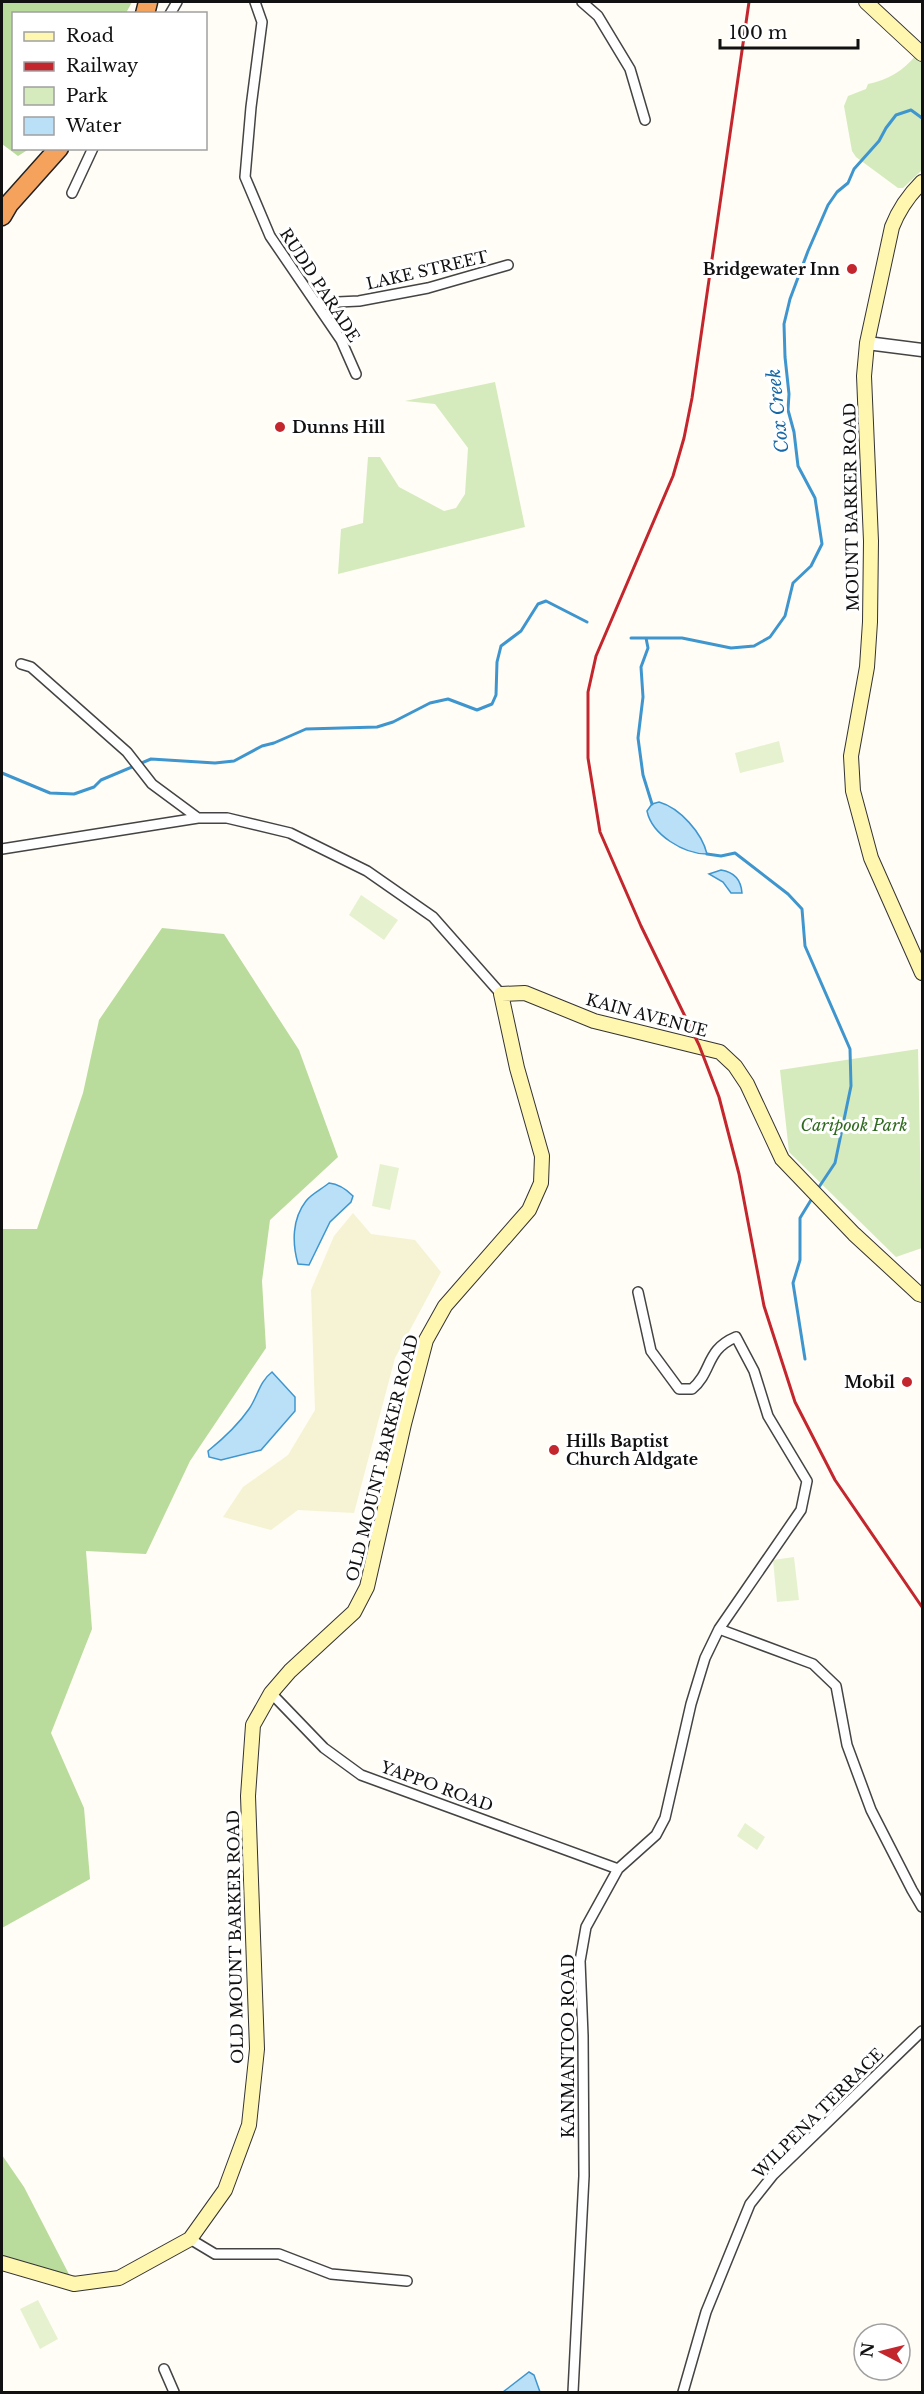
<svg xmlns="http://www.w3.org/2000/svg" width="924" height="2394" viewBox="0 0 924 2394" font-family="'Libre Baskerville',serif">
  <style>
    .farmland { fill: #f6f3d4 }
    .green { fill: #d5ebbd }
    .forest { fill: #b9dc9c }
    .pitch { fill: #e6f2cf }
    .water { fill: #b9e0f7; stroke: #3f96cf; stroke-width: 1.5 }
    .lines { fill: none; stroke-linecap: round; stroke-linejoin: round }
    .stream { stroke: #3f96cf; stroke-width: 3 }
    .minor-casing { stroke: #444; stroke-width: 12 }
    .tertiary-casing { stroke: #444; stroke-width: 15 }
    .secondary-casing { stroke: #333; stroke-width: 16 }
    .motorway-casing { stroke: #222; stroke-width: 21 }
    .minor { stroke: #fff; stroke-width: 9 }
    .tertiary { stroke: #fff; stroke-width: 12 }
    .secondary { stroke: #fff6b0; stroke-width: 14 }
    .motorway { stroke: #f5a25d; stroke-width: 18 }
    .rail { stroke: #c4262e; stroke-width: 3 }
    .poi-dot { fill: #c4262e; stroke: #fff; stroke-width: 2 }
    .labels { text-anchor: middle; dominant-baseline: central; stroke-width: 6; stroke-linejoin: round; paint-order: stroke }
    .poi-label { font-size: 16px; font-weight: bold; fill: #111; stroke: #fff; text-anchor: end }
    .street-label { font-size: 16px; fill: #111; stroke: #fff }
    .park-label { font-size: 16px; font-style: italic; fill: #2f6b1f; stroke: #fff }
    .water-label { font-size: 18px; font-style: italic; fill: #1768a6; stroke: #fff }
  </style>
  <rect width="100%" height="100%" fill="#fffdf5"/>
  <path class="farmland" d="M353,1213L371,1234L415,1240L441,1272L395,1358L354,1513L298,1510L271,1530L223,1517L243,1487L288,1455L315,1410L311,1290L334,1236Z"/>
  <path class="green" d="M916,55L922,61V170L903,188H898L856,157L852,151L844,106L848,96L866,89L868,84C888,80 903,71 916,55Z
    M495,382L525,527L338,574L341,529L363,523L368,457H380L399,487L444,511L456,508L465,494L468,448L435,404L405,401Z
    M918,1049L922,1248L896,1257L789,1152L780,1070Z"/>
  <path class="forest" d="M2,2H132L126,13L14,14V148L29,149L18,156L2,144Z
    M162,928L224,934L299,1050L338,1157L270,1220L262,1281L266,1348L190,1461L146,1554L86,1551L92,1629L51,1733L84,1808L90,1879L2,1928V1229H37L83,1093L99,1020Z
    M2,2155L24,2187L74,2284L2,2263Z"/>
  <path class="pitch" d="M779,741L784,762L740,773L735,753Z
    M361,895L398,920L384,940L349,915Z
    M380,1164L399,1168L390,1210L372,1206Z
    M794,1557L799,1600L777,1602L773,1560Z
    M745,1823L765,1837L757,1850L737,1836Z
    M38,2300L58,2339L40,2349L20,2309Z"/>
  <path class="water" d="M659,802C680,808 702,833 707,854C684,854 652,835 647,811L652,804Z
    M721,870C734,872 741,879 742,893H731L723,882L709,874Z
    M329,1183C339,1184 346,1189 353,1196L351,1202L330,1222L309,1265L298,1264C292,1243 292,1219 306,1201C311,1194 322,1189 329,1183Z
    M272,1372L295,1397V1411L261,1450L221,1460L209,1457L208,1451C224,1438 238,1425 249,1409C258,1396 259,1382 272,1372Z
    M529,2372L534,2375L540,2392H503Z"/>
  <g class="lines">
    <path class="stream" d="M631,638H682L731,648L754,646L770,637L785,616L793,583L811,566L822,544L815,498L798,466L794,432L788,410L789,394L785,357L784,324L790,299L808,251L828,205L837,192L848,183L854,169L879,141L886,128L896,115L911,110L922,118
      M646,638L648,648L641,667L643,697L638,738L643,775L652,804
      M2,773L50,793L74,794L94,787L101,780L151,759L215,763L234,761L262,746L274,743L306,729L377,727L393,722L430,703L448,699L477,710L492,704L496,695L497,662L501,646L521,631L538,604L546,601L587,622
      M707,854L721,856L735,853L788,894L802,909L805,946L850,1049L851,1086L835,1163L819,1187
      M805,1359L793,1283L800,1260V1218L811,1200"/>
    <g class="minor-casing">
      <path id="minor" d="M255,2L262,22L251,107L245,177L270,236L341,340L356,374
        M582,2L598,16L630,69L645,120
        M170,14L177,2
        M72,193L93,148
        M317,303L359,301L428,288L508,265
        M21,664L31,667L127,752L152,784L198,818H227L290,833L367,871L433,917L501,994
        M2,849L198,818
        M719,1629L813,1664L836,1686L847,1745L871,1810L912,1890L922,1907
        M271,1693L324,1748L361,1775L618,1869
        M190,2239L215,2254H279L331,2274L407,2281
        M164,2369L174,2392
        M573,2392L584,2176L583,2036L580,1961L586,1927L618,1869L656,1835L665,1818L691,1704L705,1658L719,1629L801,1510L807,1481L768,1416L754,1371L736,1337C705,1350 713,1371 692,1389H679L651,1351L638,1292
        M683,2392L706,2312L750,2204L773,2175L922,2031"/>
    </g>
    <g class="tertiary-casing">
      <path id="tertiary" d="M867,343L922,350"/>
    </g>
    <g class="secondary-casing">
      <path id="secondary" d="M866,2L922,54
        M922,182C908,196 899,209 892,227L867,343L864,376L871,541L870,622L867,667L851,756L853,791L871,858L922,973
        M2,2263L74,2284L119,2278L190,2239L225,2190L249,2125L257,2049L248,1796L253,1725L271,1693L290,1671L354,1612L367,1587L404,1424L426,1340L445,1306L529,1210L541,1183L542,1156L517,1068L501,994L525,993L594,1021L720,1052L735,1066L747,1084L782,1159L854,1234L919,1294L922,1295"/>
    </g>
    <g class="motorway-casing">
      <path id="motorway" d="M145,14L148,2
        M2,216L9,204L59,148"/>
    </g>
    <use href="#minor" class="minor"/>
    <use href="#tertiary" class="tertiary"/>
    <use href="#secondary" class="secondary"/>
    <use href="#motorway" class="motorway"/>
    <path class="rail" d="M749,2L692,398L684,438L673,476L596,656L588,692V758L600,832L641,926L699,1045L719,1097L739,1174L764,1306L795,1402L835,1480L922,1607"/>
  </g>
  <g class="poi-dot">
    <circle cx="852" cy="269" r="6"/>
    <circle cx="280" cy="427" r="6"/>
    <circle cx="907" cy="1382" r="6"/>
    <circle cx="554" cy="1450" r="6"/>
  </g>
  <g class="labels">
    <g class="poi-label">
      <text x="840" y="269">Bridgewater Inn</text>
      <text x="292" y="427" text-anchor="start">Dunns Hill</text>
      <text x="895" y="1382">Mobil</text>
      <text x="566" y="1441" text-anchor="start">Hills Baptist<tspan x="566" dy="18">Church Aldgate</tspan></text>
    </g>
    <g class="street-label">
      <text transform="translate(427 270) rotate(-13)">LAKE STREET</text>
      <text transform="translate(320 285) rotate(57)">RUDD PARADE</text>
      <text transform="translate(851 507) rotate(-91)">MOUNT BARKER ROAD</text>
      <text transform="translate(647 1015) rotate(15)">KAIN AVENUE</text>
      <text transform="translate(382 1458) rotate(-76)">OLD MOUNT BARKER ROAD</text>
      <text transform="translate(437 1786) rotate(20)">YAPPO ROAD</text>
      <text transform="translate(235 1937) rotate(-91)">OLD MOUNT BARKER ROAD</text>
      <text transform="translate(568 2046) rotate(-90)">KANMANTOO ROAD</text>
      <text transform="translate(818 2113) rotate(-45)">WILPENA TERRACE</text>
    </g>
    <g class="park-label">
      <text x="854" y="1125">Caripook Park</text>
    </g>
    <g class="water-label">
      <text transform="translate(778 411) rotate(-96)">Cox Creek</text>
    </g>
  </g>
  <rect width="924" height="2394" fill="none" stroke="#111111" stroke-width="6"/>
  <rect x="12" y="12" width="195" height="138" fill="#ffffff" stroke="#a0a0a0" stroke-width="1.5"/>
  <rect x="24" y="32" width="30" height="9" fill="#fff6b0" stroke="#a0a0a0" stroke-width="1.5"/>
  <text x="66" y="42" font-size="18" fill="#111111">Road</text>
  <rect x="24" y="62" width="30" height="9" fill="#c4262e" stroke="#a0a0a0" stroke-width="1.5"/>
  <text x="66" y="72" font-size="18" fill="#111111">Railway</text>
  <rect x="24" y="87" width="30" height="18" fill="#d5ebbd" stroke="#a0a0a0" stroke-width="1.5"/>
  <text x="66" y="102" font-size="18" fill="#111111">Park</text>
  <rect x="24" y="117" width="30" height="18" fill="#b9e0f7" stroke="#a0a0a0" stroke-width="1.5"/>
  <text x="66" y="132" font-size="18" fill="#111111">Water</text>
  <g transform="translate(882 2352) rotate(277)"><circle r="28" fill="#ffffff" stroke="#a0a0a0" stroke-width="1.5"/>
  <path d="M0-4.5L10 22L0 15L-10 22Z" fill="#c4262e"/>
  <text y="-9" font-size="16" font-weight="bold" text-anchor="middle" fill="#111111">N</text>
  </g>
  <path d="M720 39v9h138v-9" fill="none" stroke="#111111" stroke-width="3"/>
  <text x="729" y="39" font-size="18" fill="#111111" stroke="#ffffff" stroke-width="4.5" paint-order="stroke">100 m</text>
</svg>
